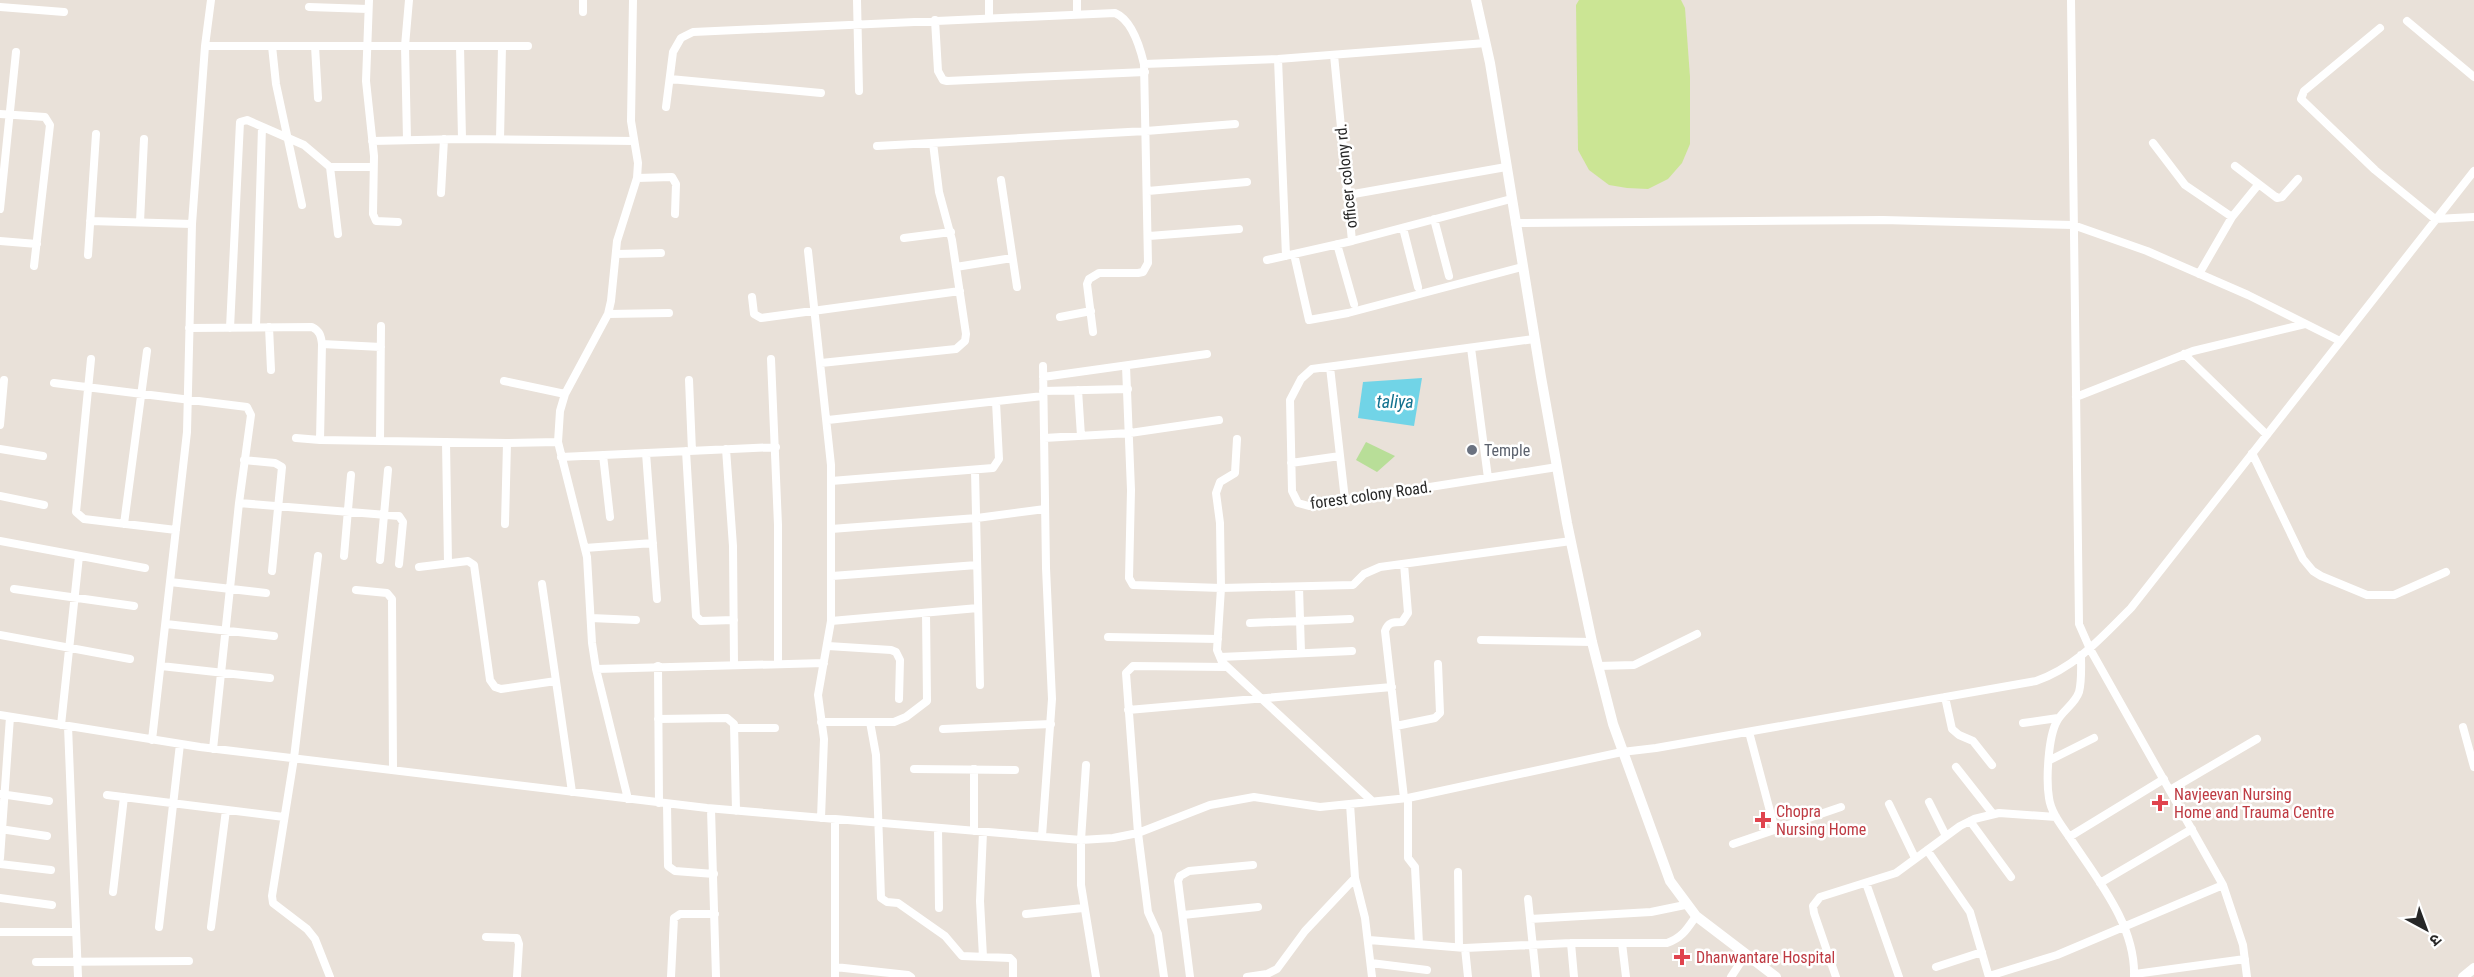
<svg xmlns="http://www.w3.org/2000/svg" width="2474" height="977" viewBox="0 0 2474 977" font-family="'Roboto Condensed','Noto Sans Devanagari',sans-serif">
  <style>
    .green { fill: #b8de98 }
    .pitch { fill: #cbe594 }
    .water { fill: #71d4e7 }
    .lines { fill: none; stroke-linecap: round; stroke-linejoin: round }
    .street { stroke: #fff; stroke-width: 8 }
    .secondary { stroke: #fff; stroke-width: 10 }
    .worship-dot { fill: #6b7280; stroke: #fff; stroke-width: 2 }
    .health-dot { fill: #e0444e; stroke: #fff; stroke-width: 2 }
    .labels { text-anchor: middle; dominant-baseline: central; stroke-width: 5; stroke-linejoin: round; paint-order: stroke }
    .street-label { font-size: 16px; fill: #272727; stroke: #fff }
    .worship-label { font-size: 16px; fill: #5b616d; stroke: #fff; text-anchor: start }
    .health-label { font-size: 16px; fill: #be3a42; stroke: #fff; text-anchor: start }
    .water-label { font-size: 18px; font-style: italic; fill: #14728f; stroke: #fff }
  </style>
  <rect width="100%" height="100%" fill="#e9e1d9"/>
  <path class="green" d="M1366,442L1395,456L1377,472L1356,460Z"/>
  <path class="pitch" d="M1579,0H1681L1685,8L1690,77V144L1682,163L1668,179L1648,189L1627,188L1609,185L1589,170L1578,150L1576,5Z"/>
  <path class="water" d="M1422,378L1414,426L1358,418L1363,382Z"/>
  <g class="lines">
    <path class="street" d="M369,0L366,81L374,156L373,214L376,221L398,222
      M583,0V12
      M857,0L859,91
      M989,0V17
      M2071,0L2079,624L2090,649L2223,885L2243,945L2247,977
      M0,7L64,12
      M309,7L368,9
      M1077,14V0
      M935,20L938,71L943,80L947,81L1145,72
      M2407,21L2474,77
      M2380,28L2304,91L2301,99L2375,170L2435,219L2474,217
      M205,46H528
      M272,46L276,84L302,205
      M315,46L318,98
      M460,46L462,139
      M1334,55L1352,241L1511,199
      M1278,59L1286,256
      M670,79L821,93
      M666,107L673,52L681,38L693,32L1115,13C1132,20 1140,47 1144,64L1278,59L1486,43
      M0,114L45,117L50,125L34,266
      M500,139L502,46
      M407,140L405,46L409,0
      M372,141L462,139L634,141
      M2153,143L2185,185L2232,217
      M877,146L1146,131L1235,124
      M2235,166L2277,198L2282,197L2298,179
      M330,167L338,234
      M637,178L672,177L676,184L675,214
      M1001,180L1017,287
      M1148,191L1247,182
      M441,193L444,139
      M1348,195L1506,167
      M0,209L16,52
      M1434,219L1449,276
      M90,221L192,224
      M140,222L144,139
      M1515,223L1883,220L2073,225L2147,251L2248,295L2340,341
      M1403,228L1418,287
      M1149,236L1239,229
      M904,238L951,232
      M0,241L37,244
      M1337,244L1354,304
      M808,251L831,465V621L818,695L824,739L821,818
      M616,254L661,253
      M1294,254L1309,320L1348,313L1522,267
      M88,255L96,134
      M1267,260L1352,241
      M956,267L1012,258
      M2199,274L2232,217L2258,185
      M752,297L754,314L761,318L960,291
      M608,314L669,313
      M1060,317L1091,311
      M256,327L262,127
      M269,327L271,370
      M189,328L312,327C320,331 321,336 322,344L320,440L507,443L558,442
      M230,328L240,122L247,120L304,145L330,167H373
      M1093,332L1087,284L1089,279L1099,273H1138L1143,272L1148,263L1144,64
      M1534,339L1312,369L1301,379L1290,400L1292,491L1298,503L1309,506L1557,467
      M322,344L381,347
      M1471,348L1488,478
      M2184,354L2267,435
      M91,359L76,512L84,519L176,530
      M771,359L778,525V664
      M821,363L956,349L965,341L966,334L952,240L939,192L933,143
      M1126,366L1131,490L1129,578L1133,585L1221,588L1220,523L1216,493L1220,482L1235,473L1237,439
      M1330,367L1345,500
      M1043,377L1207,354
      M689,380L692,451
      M504,381L565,394
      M54,383L247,407L251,415L239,503
      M1078,390L1081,436
      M1043,391L1128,389
      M2076,397L2193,351L2305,324
      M828,420L1043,396
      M0,425L4,380
      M296,438L320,440
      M1044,438L1130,433L1219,420
      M380,441L381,326
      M446,442L448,563
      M0,449L43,456
      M726,449L733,546L734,665
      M686,451L696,616L701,621L734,620
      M646,453L657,599
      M2252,453L2303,559L2313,571L2321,576L2367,595H2394L2446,572
      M603,455L610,517
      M561,457L776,447
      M244,460L275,463L282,467L272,571
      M1291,463L1340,456
      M975,471L980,685
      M831,481L993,468L999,459L996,402
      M0,496L44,505
      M124,524L147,351
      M505,524L507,443
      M831,529L977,518L1045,509
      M0,541L145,568
      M585,548L653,543
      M318,556L294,758L272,896L273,903L307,929L315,939L330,977
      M344,556L351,475
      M380,560L388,470
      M419,567L468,561L474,565L490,680L495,687L501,689L556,681
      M832,576L977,565
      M170,582L266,593
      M542,584L572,792
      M1299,587L1301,652
      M14,589L134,606
      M356,590L387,593L392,599L393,770
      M591,618L636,620
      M831,621L978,608
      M1250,623L1350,619
      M166,624L274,636
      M0,635L130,659
      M1108,637L1218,639
      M1481,640L1592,642
      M828,646L891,650L896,652L900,660L899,699
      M2081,655C2081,667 2082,681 2079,692C2075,704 2063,710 2057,721C2048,737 2046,780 2049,798C2051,813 2062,826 2070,838C2097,879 2136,925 2134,977
      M1220,657L1352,651
      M161,666L270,678
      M658,666L659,803
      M1598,666L1634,665L1697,634
      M596,669L824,663
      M1945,697L1952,729L1959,735L1973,741L1992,765
      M1128,710L1392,687
      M0,715L200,747L707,808L1081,840L1113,838L1138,833L1210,805L1254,797L1320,807L1408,798L1622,752L1656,748L2036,681C2076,667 2102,637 2131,608L2474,171
      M658,719L727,718L734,724L736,811
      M821,722H894L906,717L927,701L926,613
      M870,722L876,755L881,898L887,902L898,903L945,936L962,956L1010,958L1013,961V977
      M2023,723L2058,718
      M61,725L79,556
      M68,726L78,977
      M1396,726L1435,718L1440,713L1438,664
      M2463,727L2474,767
      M734,728H775
      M943,729L1051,724
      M1749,732L1775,830
      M152,740L187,432L192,224L205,46L211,0
      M213,749L239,503L399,516L403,522L399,564
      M2050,760L2094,738
      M1086,765L1081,840V885L1096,977
      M1956,767L1993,814
      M914,769L1015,770
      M974,769V831
      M2170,790L2257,739
      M0,794L49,801
      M107,795L284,817
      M1404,798L1385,631C1388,622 1393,622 1402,622L1408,613L1404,564
      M1408,798V858L1415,867L1419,944
      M628,799L596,669L592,643L587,557L558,442L560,411L565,394L608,314L611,301L617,241L637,178L638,163L631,121L633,0
      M1372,801L1222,662L1217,650L1221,588L1353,585L1364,574L1380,567L1571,541
      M1929,802L1946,836
      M667,804L668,866L675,871L714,874
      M1889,804L1915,858
      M711,809L716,977
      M835,819V977
      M1970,821L2011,877
      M938,828L939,908
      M0,829L47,836
      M983,832L980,901L983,957
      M1042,836L1052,699L1046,568L1043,366
      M2069,837L2164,779
      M1733,844L1841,807
      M1927,850L1970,912L1989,977
      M0,858L10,717
      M0,864L51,870
      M1458,872L1459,947
      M1355,878L1365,918L1372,977
      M1866,883L1899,977
      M2100,883L2192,829
      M113,892L124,797
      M0,898L52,905
      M1528,899L1536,977
      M1026,914L1083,908
      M1183,915L1258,907
      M1530,919L1651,912L1685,905
      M159,927L180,744
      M211,927L226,810
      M0,932H76
      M486,937L517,938L519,944L517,977
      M1369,940L1465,948L1571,943H1667C1682,938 1687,929 1696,916
      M1571,943L1574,977
      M1622,943L1626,977
      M1465,948L1468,977
      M36,962L189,961
      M1371,963L1427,970
      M835,967L908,975L911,977
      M1936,967L1982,952
      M2135,974L2245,959
      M1989,976L2057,955L2223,885
      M671,977L674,918L680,914H715
      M1164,977L1158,934L1148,912L1138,833L1126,673L1133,666L1227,667
      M1190,977L1178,881L1180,876L1189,871L1253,865
      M1247,977L1267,974L1277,969L1305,931L1355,878L1350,804
      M1731,977L1746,954
      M1836,977L1814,913L1813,906L1820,897L1896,873L1960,826L1974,819L1999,813L2056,817"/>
    <path class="secondary" d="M1476,0L1490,63L1541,377L1567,523L1592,642L1613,724L1670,881L1696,916L1776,977
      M2463,977L2474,968"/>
  </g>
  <circle class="worship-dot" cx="1472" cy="450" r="6"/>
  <g class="health-dot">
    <path d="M2157 794h6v6h6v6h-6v6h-6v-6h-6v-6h6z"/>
    <path d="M1760 811h6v6h6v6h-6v6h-6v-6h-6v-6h6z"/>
    <path d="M1679 948h6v6h6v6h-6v6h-6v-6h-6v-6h6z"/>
  </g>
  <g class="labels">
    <g class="street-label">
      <text transform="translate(1346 176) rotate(-96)">officer colony rd.</text>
      <text transform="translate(1371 495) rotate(-8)">forest colony Road.</text>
    </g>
    <g class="worship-label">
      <text x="1484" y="450">Temple</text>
    </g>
    <g class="health-label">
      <text x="2174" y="794">Navjeevan Nursing<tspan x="2174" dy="18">Home and Trauma Centre</tspan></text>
      <text x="1776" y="811">Chopra<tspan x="1776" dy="18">Nursing Home</tspan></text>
      <text x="1696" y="957">Dhanwantare Hospital</text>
    </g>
    <g class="water-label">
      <text x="1395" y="401">taliya</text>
    </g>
  </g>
  <g transform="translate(2426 929) rotate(139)" stroke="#ffffff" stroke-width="4.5" paint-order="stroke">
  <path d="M0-4.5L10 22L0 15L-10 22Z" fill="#272727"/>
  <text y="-9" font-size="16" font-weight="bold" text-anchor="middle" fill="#272727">उ</text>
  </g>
</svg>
